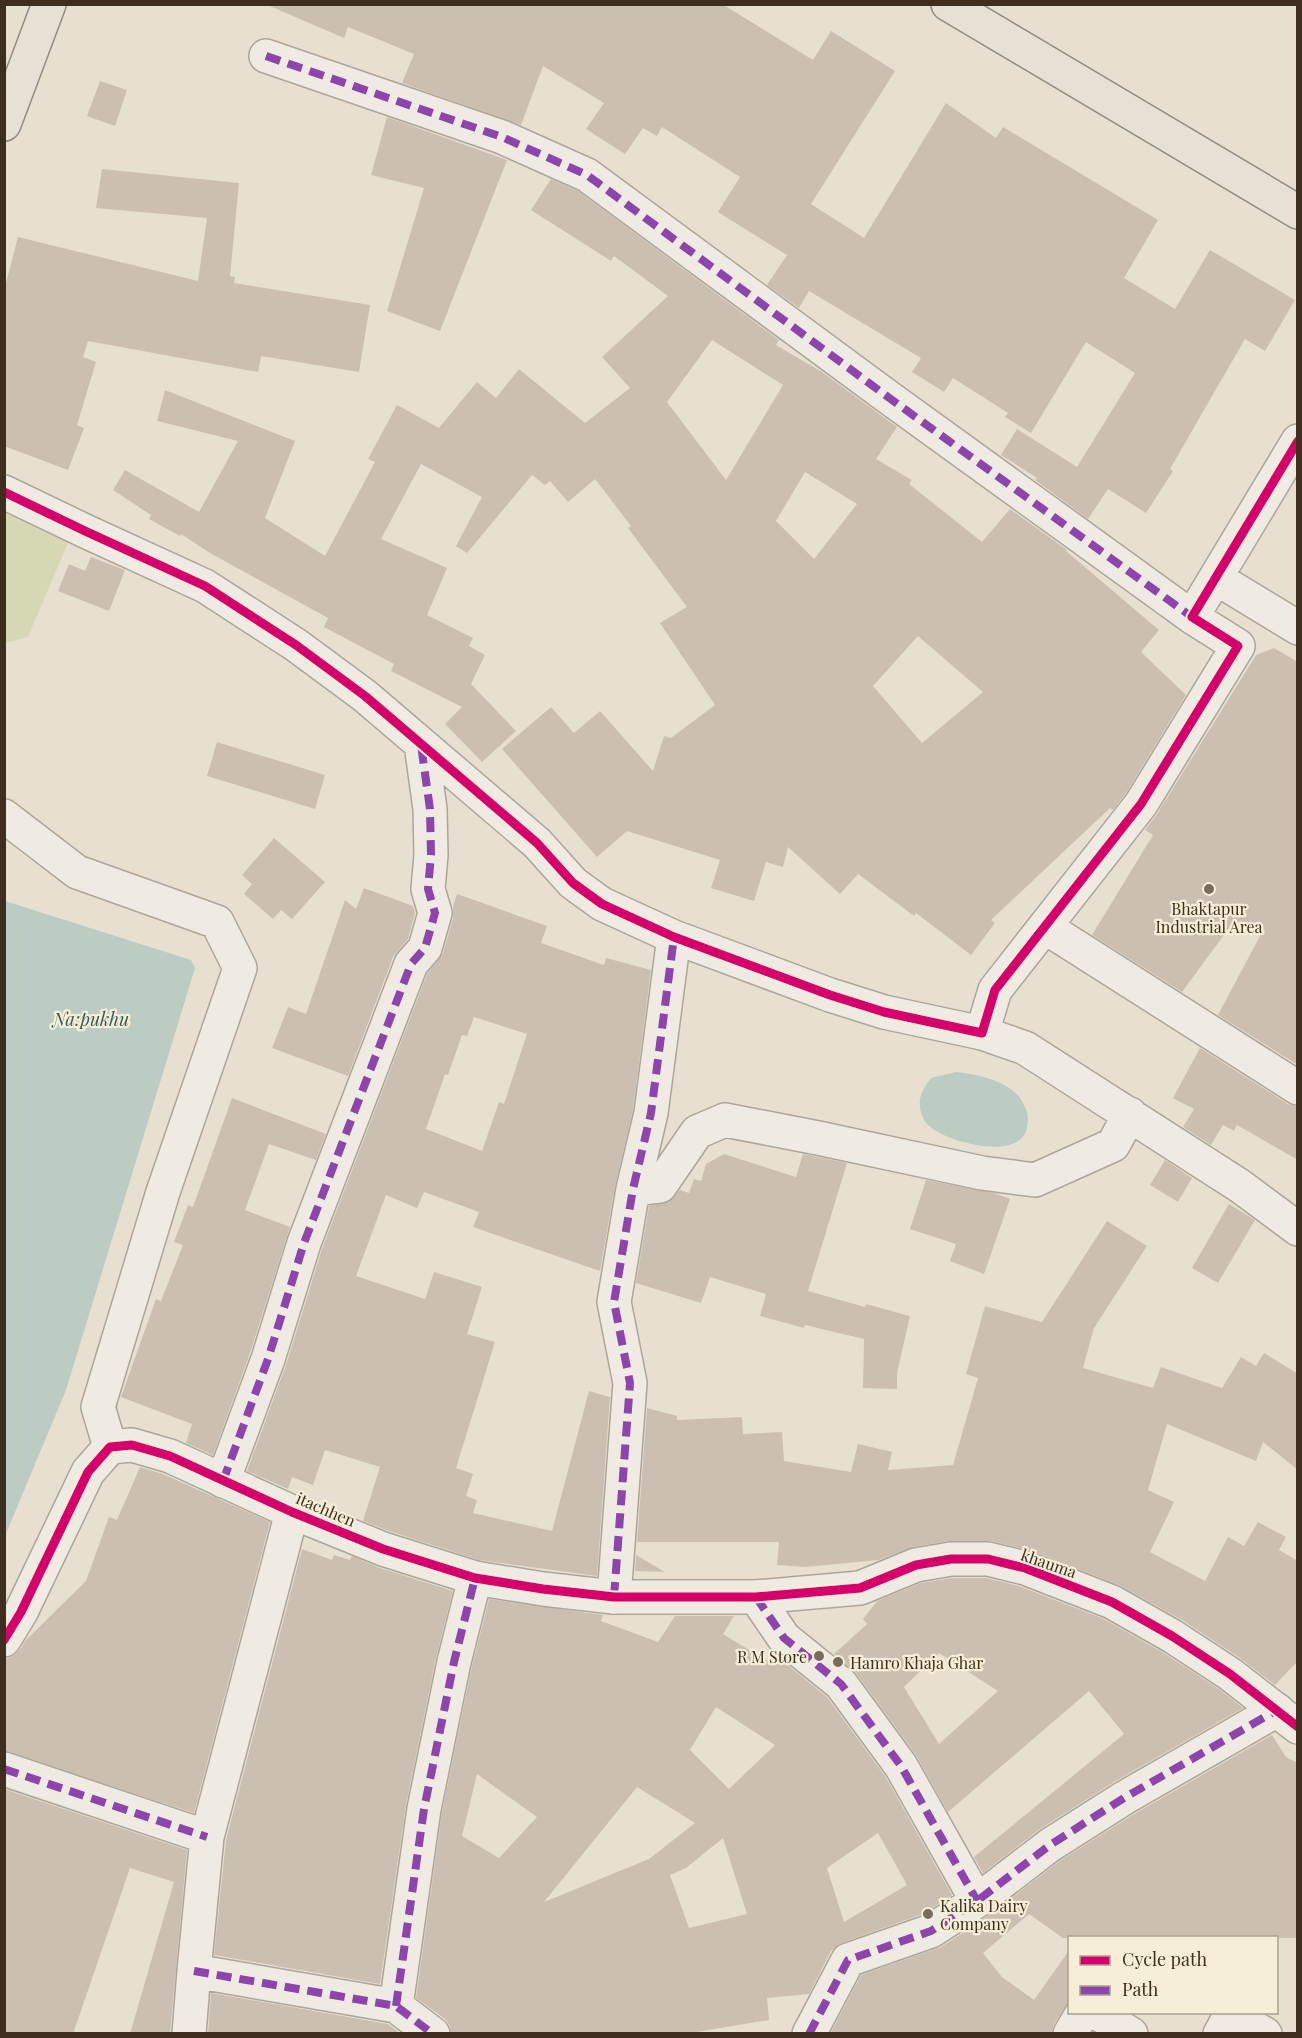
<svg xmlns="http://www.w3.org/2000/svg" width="1302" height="2038" viewBox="0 0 1302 2038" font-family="'Playfair Display',serif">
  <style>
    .green { fill: #d6d7b3 }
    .water { fill: #bcccc2 }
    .building { fill: #cbbfb2; fill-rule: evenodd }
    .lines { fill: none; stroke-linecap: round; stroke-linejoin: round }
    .minor-casing { stroke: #ada599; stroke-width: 36 }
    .tertiary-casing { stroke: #ada599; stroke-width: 36 }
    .primary-casing { stroke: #928b80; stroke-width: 36 }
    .minor { stroke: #efebe3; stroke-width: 33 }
    .tertiary { stroke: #efebe3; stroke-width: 33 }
    .primary { stroke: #e6e1d4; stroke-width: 33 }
    .quiet { stroke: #8e44ad; stroke-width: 8; stroke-dasharray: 15 8; stroke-linecap: butt }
    .cycleway-casing { stroke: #f7eed8; stroke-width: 13 }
    .cycleway { stroke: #d6006c; stroke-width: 9 }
    .poi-dot { fill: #786c5e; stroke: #f7eed8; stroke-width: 2 }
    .labels { text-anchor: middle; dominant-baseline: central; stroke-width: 4.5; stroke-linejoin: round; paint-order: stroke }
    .poi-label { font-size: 16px; fill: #3d2e20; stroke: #f7eed8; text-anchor: start }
    .street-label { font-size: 16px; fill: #3d2e20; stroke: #f7eed8 }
    .water-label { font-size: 18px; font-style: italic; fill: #2f5d5a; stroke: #f7eed8 }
  </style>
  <rect width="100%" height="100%" fill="#e7e0d1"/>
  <path class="green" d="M5,508L70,538L28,637L5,643Z"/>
  <path class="water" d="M5,901L191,960L195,968L66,1390L5,1536Z
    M956,1072C980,1075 1013,1081 1024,1105C1028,1113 1029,1118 1027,1127C1022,1163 943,1142 927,1124C924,1121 920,1111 920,1107C918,1096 925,1086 931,1078Z"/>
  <path class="building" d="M265,4H722L813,60L831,31L895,71L811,204L864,238L946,103L996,138L1003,127L1158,220L1124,278L1175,309L1210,250L1295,300L1265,351L1245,339L1170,469L1173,471L1146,513L1108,489L1088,519L1035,480L1037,478L1001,455L1017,429L1077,467L1135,373L1086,342L1031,433L1005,417L1008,413L953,378L944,392L912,372L921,358L809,291L799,308L767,285L787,255L718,212L740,177L662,127L657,136L643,128L625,154L586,129L604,103L543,66L521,125L402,83L414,54L348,27L344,38Z
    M100,81L127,90L115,126L87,116Z
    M387,117L507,160L440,331L387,311L424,188L371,175Z
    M102,169L239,183L230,276L235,277L234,283L370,305L359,372L261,356L258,372L88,341L83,357L96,362L77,425L84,428L68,470L4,446V291L18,237L198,281L207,218L96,208Z
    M551,179L578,191L779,340L776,345L822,372L897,427L876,459L912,480L909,484L982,542L1010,509L1067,550L1066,551L1159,630L1141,652L1186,695L1126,793L1113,810L1110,808L991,920L995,923L971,955L916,913L914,916L858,874L840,894L788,847L783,867L766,862L754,901L711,888L720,860L627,831L597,857L502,749L551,707L574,733L600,711L653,771L664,736L671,738L715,705L660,623L687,607L628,528L631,526L595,479L568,502L550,481L545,485L532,475L467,553L456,546L482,497L421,464L381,539L447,568L427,615L473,638L469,646L485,655L471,684L516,731L482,762L445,724L462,707L391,671L394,664L324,627L328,618L210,553L181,534L180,536L149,519L151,515L113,490L125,470L199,512L238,441L157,421L165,390L295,441L265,518L325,556L375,462L368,459L397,405L439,428L477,382L496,398L519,369L585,423L630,388L602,357L668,296L614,256L611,261L531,210ZM712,340L783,385L726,480L667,402ZM805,472L857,504L814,559L776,521ZM918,636L983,692L922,743L873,686Z
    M91,557L125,570L109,611L58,591L69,564L85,571Z
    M1274,648L1298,662V1065L1218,1015L1260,936L1235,920L1182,992L1092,935L1153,835L1145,830L1157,814L1256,655Z
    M217,742L325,775L315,809L207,776Z
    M274,838L325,882L292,919L281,910L273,919L244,894L252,884L242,875Z
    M364,888L413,906L415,913L408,939L393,957L348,1076L272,1048L288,1007L306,1014L345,900L356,909Z
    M457,894L547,926L541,943L604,965L606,958L651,970L633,1110L615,1186L600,1271L473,1227L479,1212L424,1192L417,1208L386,1195L356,1276L425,1299L434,1272L482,1287L467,1334L495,1342L456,1468L473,1474L466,1496L477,1500L473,1513L552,1531L589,1391L610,1397L597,1576L479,1560L389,1531L363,1521L380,1467L325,1450L313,1485L292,1477L288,1489L247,1471L286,1365L322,1249L427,974L443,953L453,918V906ZM474,1017L527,1034L504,1104L499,1102L482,1151L426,1129L445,1074L448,1075L462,1035L467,1036Z
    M1200,1048L1288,1104L1298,1107V1160L1237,1125L1234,1131L1223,1125L1211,1145L1183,1127L1194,1109L1173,1098Z
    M232,1098L326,1134L316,1160L269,1144L245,1210L290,1227L250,1353L213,1455L186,1443L192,1424L121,1397L156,1299L161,1301L183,1245L174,1242L188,1205L193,1207Z
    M724,1154L796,1177L803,1154L847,1163L808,1291L865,1307L866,1304L910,1316L897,1373V1389L863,1388L864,1339L805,1325L804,1328L760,1316L766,1294L710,1277L701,1303L636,1283L649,1206L669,1202L680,1190L689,1193L694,1179L701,1181L706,1164Z
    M1165,1160L1192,1178L1178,1202L1150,1185Z
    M926,1180L994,1193L1010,1199L984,1274L950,1261L956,1244L910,1229Z
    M1229,1204L1255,1220L1218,1283L1192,1268Z
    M1107,1221L1147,1246L1094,1328L1083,1368L1153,1388L1161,1367L1222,1388L1241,1357L1256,1366L1264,1353L1298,1374V1470L1263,1442L1256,1461L1167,1424L1148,1490L1174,1502L1150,1552L1205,1581L1228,1537L1244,1546L1258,1522L1286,1537L1279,1550L1298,1561V1661L1275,1685L1240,1658L1182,1620L1121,1586L1032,1551L992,1541H948L913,1547L879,1560L805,1567L777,1565L779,1542H637L647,1408L677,1416V1420L742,1417L743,1434L782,1432L784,1461L851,1472L858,1444L892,1452L888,1470L953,1465L978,1378L966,1374L985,1306L1042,1322Z
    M140,1467L163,1474L270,1522L194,1813L4,1751V1660L13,1656L20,1650L26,1640L86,1581L109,1517L117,1520Z
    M302,1549L332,1560L334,1555L350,1560L352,1556L377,1567L453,1591L436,1658L406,1805L380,1984L214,1955L226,1840Z
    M636,1555L665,1572L635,1571Z
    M953,1578H986L1019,1586L1104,1619L1162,1652L1219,1689L1243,1708L1114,1782L1040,1829L983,1873L974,1857L1124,1734L1089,1691L948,1812L916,1755L856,1673L834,1654L867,1624L863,1619L877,1601L921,1583ZM939,1653L998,1691L939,1744L904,1687Z
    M489,1599L603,1615L601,1621L658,1642L675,1616H734L723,1634L769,1662L774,1654L827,1697L885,1776L952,1895L923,1914L841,1943L831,1951L809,1994L767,1998L769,2020L685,2034H451L450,2026L445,2019L416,1998L442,1812L472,1666ZM716,1707L775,1745L729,1789L690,1750ZM477,1774L537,1817L499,1858L462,1836ZM637,1787L695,1823L649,1859L544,1902ZM878,1833L907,1885L844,1922L827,1868ZM723,1838L747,1914L689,1928L670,1875L686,1868Z
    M1272,1735L1286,1757L1298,1763V1938H1063L1029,1914L983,1953L1002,1977L1034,2000L1070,1949V2000L1054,2024L1051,2034H830L861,1975L941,1947L988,1916L1061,1860L1134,1814Z
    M4,1789L187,1850L170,2034H130L174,1882L130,1868L73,2034H4Z
    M211,1993L388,2024L401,2034H208Z"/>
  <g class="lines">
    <g class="minor-casing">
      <path id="minor" d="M266,56L502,137L587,175L888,397L1192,617
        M4,492L85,531L205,586L296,645L365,696L537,843L573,883L602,904L674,937L830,995L884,1012L982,1033L995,990L1141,804L1238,646L1192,617L1298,441
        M1216,578L1298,628
        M4,816L77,872L217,922L240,968L163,1192L98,1407L110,1447
        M1045,927L1298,1088
        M982,1033L1025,1048L1240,1186L1298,1229
        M633,1189L660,1186L697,1132L725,1120L818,1138L982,1173L1035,1180L1113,1145L1130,1114
        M223,1481L268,1359L304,1243L411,964L425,948L435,913L428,889L431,855L430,809L421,744
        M614,1597L630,1383L614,1302L633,1189L651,1113L674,937
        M756,1597L784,1638L841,1684L901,1766L977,1901
        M4,1769L207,1837
        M194,1971L396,2006L433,2034
        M396,2006L424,1809L454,1662L475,1578
        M1096,2012L1131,2034
        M189,2034L194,1971L207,1837L292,1512
        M809,2034L848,1960L931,1931L977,1901L1050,1845L1124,1798L1277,1710
        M1070,2034L1083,2012
        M1220,2034L1231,2014L1265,2034"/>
    </g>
    <g class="tertiary-casing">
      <path id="tertiary" d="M4,1640L21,1612L88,1472L110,1447L132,1445L170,1456L292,1512L383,1549L475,1578L543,1589L614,1597H756L860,1588L916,1565L951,1559H988L1025,1568L1112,1602L1172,1636L1230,1674L1298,1727"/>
    </g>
    <g class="primary-casing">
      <path id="primary" d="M948,4L1298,212
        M4,124L49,4"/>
    </g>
    <use href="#minor" class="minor"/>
    <use href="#tertiary" class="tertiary"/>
    <use href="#primary" class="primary"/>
    <path class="quiet" d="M266,56L502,137L587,175L888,397L1192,617
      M223,1481L268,1359L304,1243L411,964L425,948L435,913L428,889L431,855L430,809L421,745
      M614,1597L630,1383L614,1302L633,1189L651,1113L674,937
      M756,1597L784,1638L841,1684L901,1766L977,1901
      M4,1769L207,1837
      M194,1971L396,2006L433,2034
      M396,2006L424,1809L454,1662L475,1578
      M809,2034L848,1960L931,1931L977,1901L1050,1845L1124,1798L1277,1710"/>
    <g class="cycleway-casing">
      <path id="cycleway" d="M4,492L85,531L205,586L296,645L365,696L537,843L573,883L602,904L674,937L830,995L884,1012L982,1033L995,990L1141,804L1238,646L1192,617L1298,441
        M4,1640L21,1612L88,1472L110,1447L132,1445L170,1456L292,1512L383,1549L475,1578L543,1589L614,1597H756L860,1588L916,1565L951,1559H988L1025,1568L1112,1602L1172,1636L1230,1674L1298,1727"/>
    </g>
    <use href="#cycleway" class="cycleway"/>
  </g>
  <g class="poi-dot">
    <circle cx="1209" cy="889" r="6"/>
    <circle cx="819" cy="1656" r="6"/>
    <circle cx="838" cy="1662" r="6"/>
    <circle cx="928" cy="1914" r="6"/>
  </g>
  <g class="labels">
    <g class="poi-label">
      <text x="1209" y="908" text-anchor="middle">Bhaktapur<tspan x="1209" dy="18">Industrial Area</tspan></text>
      <text x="807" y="1656" text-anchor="end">R M Store</text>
      <text x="850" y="1662">Hamro Khaja Ghar</text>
      <text x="940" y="1905">Kalika Dairy<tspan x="940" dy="18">Company</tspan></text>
    </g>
    <g class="street-label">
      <text transform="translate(326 1509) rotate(23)">itachhen</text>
      <text transform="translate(1049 1563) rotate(19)">khauma</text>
    </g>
    <g class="water-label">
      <text x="91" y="1019">Na:pukhu</text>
    </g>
  </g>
  <rect width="1302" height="2038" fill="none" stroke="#3d2e20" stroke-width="12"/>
  <rect x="1068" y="1936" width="210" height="78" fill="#f7eed8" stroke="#ada18e" stroke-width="1.5"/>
  <rect x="1080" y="1956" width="30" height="9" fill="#d6006c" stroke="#ada18e" stroke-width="1.5"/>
  <text x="1122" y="1966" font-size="18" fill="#3d2e20">Cycle path</text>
  <rect x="1080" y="1986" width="30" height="9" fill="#8e44ad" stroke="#ada18e" stroke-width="1.5"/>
  <text x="1122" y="1996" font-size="18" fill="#3d2e20">Path</text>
</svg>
